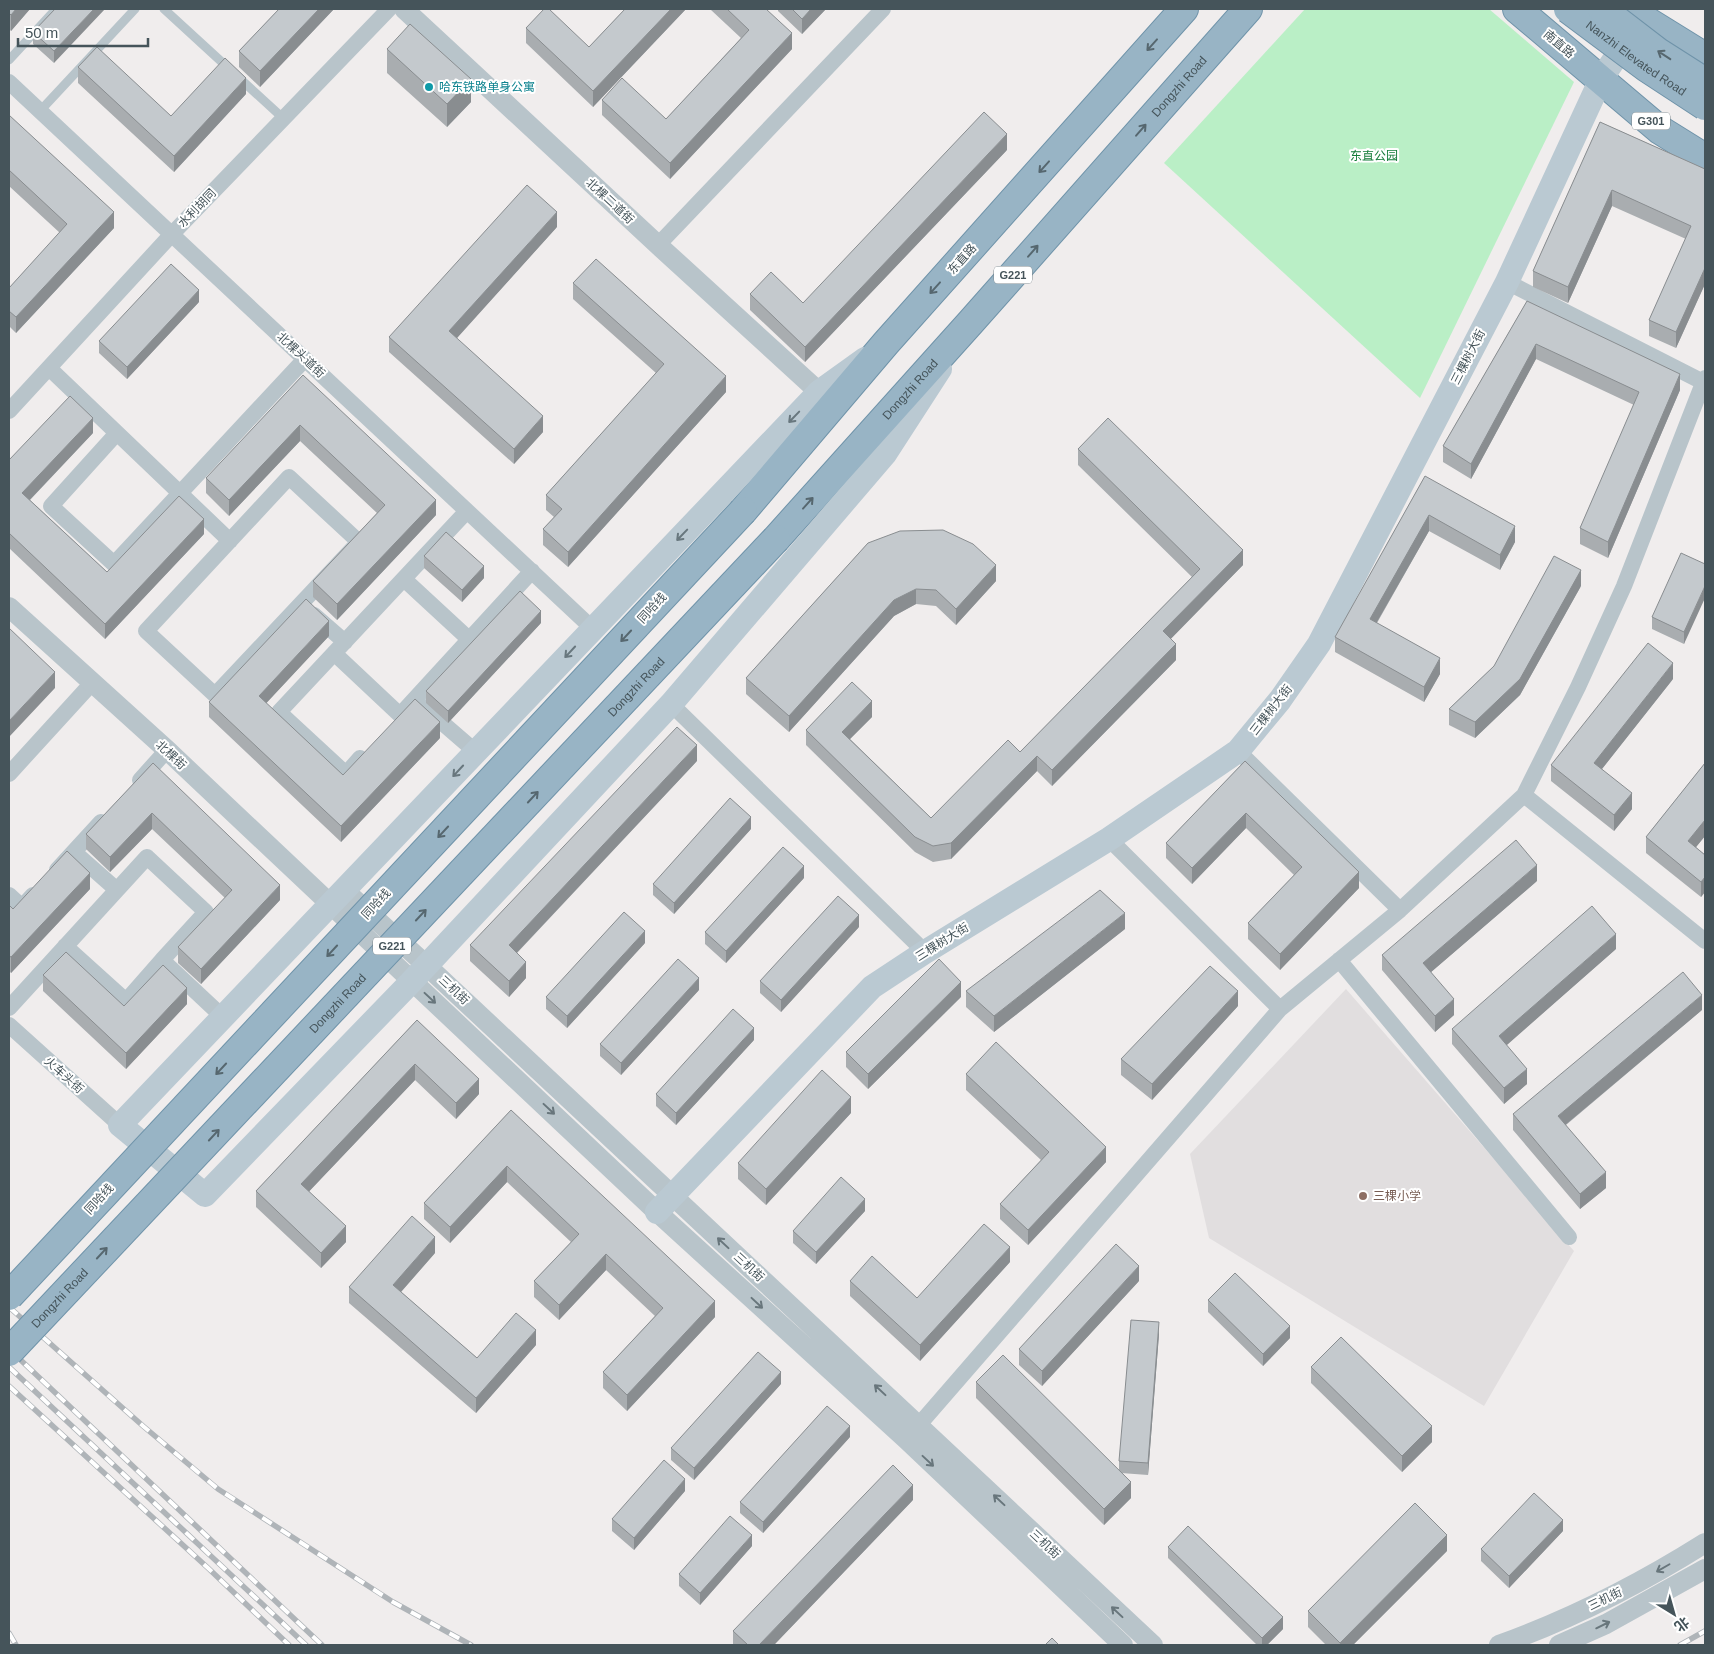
<svg xmlns="http://www.w3.org/2000/svg" width="1714" height="1654" viewBox="0 0 1714 1654" font-family="Helvetica,'Noto Sans SC',sans-serif">
  <style>
    .education { fill: #e1dedf }
    .green { fill: #baefc6 }
    .lines { fill: none; stroke-linecap: round; stroke-linejoin: round }
    .trunk-casing { stroke: #6f93a9; stroke-width: 30 }
    .service { stroke: #b8c4ca; stroke-width: 9 }
    .minor { stroke: #b8c4ca; stroke-width: 16 }
    .tertiary { stroke: #b8c4ca; stroke-width: 20 }
    .secondary { stroke: #bac9d2; stroke-width: 24 }
    .trunk { stroke: #98b4c5; stroke-width: 28 }
    .rail-casing { stroke: #afb4b8; stroke-width: 5.5 }
    .rail { stroke: #fff; stroke-width: 4; stroke-dasharray: 11; stroke-linecap: butt }
    .trunk-bridge-casing { stroke: #6f93a9; stroke-width: 30; stroke-linecap: butt }
    .trunk-bridge { stroke: #98b4c5; stroke-width: 28 }
    .wall { fill: #a9adb0 }
    .shaded-wall { fill: #898d90 }
    .building { fill: #c4c9cd; stroke: #898d90 }
    .oneway { stroke: #56676f }
    .oneway2 { stroke: #68777e }
    .oneway3 { stroke: #68767c }
    .culture-dot { fill: #0f9aa8; stroke: #fff; stroke-width: 2 }
    .education-dot { fill: #8d6e63; stroke: #fff; stroke-width: 2 }
    .labels { text-anchor: middle; dominant-baseline: central; stroke-width: 4; stroke-linejoin: round; paint-order: stroke }
    .shield { fill: #fff; stroke: #7d878c; stroke-width: 1 }
    .shield-label { font-size: 11px; font-weight: bold; fill: #45545a }
    .street-label { font-size: 12px; fill: #45545a; stroke: #fff }
    .culture-label { font-size: 12px; fill: #0d838f; stroke: #fff; text-anchor: start }
    .park-label { font-size: 12px; fill: #157c39; stroke: #fff }
    .education-label { font-size: 12px; fill: #785e54; stroke: #fff; text-anchor: start }
  </style>
  <rect width="100%" height="100%" fill="#f0eded"/>
  <path class="education" d="M1346,989L1574,1251L1484,1406L1209,1238L1190,1154Z"/>
  <path class="green" d="M1305,9H1489L1574,82L1420,398L1164,163Z"/>
  <g class="lines">
    <g class="trunk-casing">
      <g id="trunk">
        <path d="M1517,9L1660,130L1705,158"/>
        <path d="M1632,9L1642,18L1705,57"/>
        <path d="M743,511L886,343L1184,9"/>
        <path id="s1" d="M776,539L970,323L1248,9"/>
      </g>
    </g>
    <path class="service" d="M164,9L284,119
      M9,60L56,9
      M40,111L135,9"/>
    <path class="minor" d="M9,82L592,628
      M658,245L883,9
      M1507,282L1703,382
      M49,368L230,541
      M9,411L172,234L389,9
      M117,433L51,506L114,564L305,359
      M289,477L359,542L215,695L146,631Z
      M404,579L470,640
      M314,615L345,642
      M334,653L400,715
      M671,704L925,952
      M424,707L476,752
      M401,714L532,571
      M1238,751L1400,910
      M360,758L346,774L279,712L467,511
      M9,774L92,683
      M140,780L167,750
      M1524,795L1705,941
      M1109,839L1280,1009
      M74,852L117,890
      M57,870L101,822
      M9,895L22,907L33,895
      M65,946L126,1001L162,960
      M1339,960L1569,1237
      M9,1008L147,857L206,912L162,960L224,1018
      M9,1025L120,1125
      M911,1434L1280,1009L1400,910L1524,795L1578,687L1624,586L1705,378"/>
    <path class="tertiary" d="M404,9L658,245L819,392
      M9,607L167,750L657,1212L906,1439L1123,1645
      M345,891L426,965L1153,1645
      M1499,1645C1571,1619 1640,1584 1705,1543
      M1559,1645L1606,1624L1705,1569"/>
    <path class="secondary" d="M865,359L819,392L120,1125L205,1195L412,981L671,704L885,454L940,369
      M657,1212L872,987L925,952L1109,839L1238,751L1280,700L1319,644L1507,282L1601,79L1631,35"/>
    <use href="#trunk" class="trunk"/>
    <g class="rail-casing">
      <path id="rail" d="M9,1307L143,1426L218,1489L393,1602L471,1645
        M9,1349L322,1645
        M9,1367L306,1645
        M9,1386L208,1568L289,1645
        M9,1633L16,1645
        M1680,1645L1705,1631"/>
    </g>
    <use href="#rail" class="rail"/>
    <g class="trunk-bridge-casing">
      <g id="trunk-bridge">
        <path id="s2" d="M1568,9L1647,68L1705,106"/>
        <path d="M1602,9L1658,52L1705,82"/>
        <path d="M9,1296L743,511"/>
        <path id="s3" d="M9,1352L776,539"/>
      </g>
    </g>
    <use href="#trunk-bridge" class="trunk-bridge"/>
  </g>
  <path class="wall" d="M9,9H30L11,31L9,29Z
    M55,9L54,63L33,44V32Z
    M279,9H334L260,87L239,67V51Z
    M625,9H686L593,107L526,43V28L589,47Z
    M711,9H766L792,49L670,179L602,115V100L666,119L741,38L711,10Z
    M778,9H826L802,34L778,11Z
    M387,49L471,102L447,127L387,73Z
    M78,67L171,116L246,94L174,172L78,83Z
    M9,115L114,228L16,333L9,326V288L60,233L9,186Z
    M1600,122L1705,169V284L1676,348L1649,336V320L1686,239L1612,206L1568,303L1533,287V271Z
    M1007,150L805,362L750,310V294L803,303Z
    M557,227L456,338L543,432L514,464L389,352V337Z
    M573,283L726,392L568,567L543,545V529L554,517L546,510V495L656,373L573,299Z
    M1527,301L1680,390L1608,558L1580,544V528L1634,405L1536,359L1471,479L1443,462V446Z
    M199,302L127,379L99,353V341Z
    M303,375L436,515L337,620L313,597V581L377,513L300,441L229,516L206,493V478Z
    M93,433L30,500L107,572L204,534L105,639L9,548V460Z
    M1078,449L1243,565L1170,639L1176,660L1052,786L1037,771L951,859L933,862L915,852L806,745V730L872,717L850,739L931,818L1020,752L1192,577L1078,465Z
    M1425,476L1515,542L1500,570L1429,531L1377,623L1440,674L1424,702L1335,652V637Z
    M868,543L996,581L956,625L936,606L916,604L894,616L789,732L746,694V678Z
    M424,556L484,578L462,602L424,568Z
    M1705,564L1684,644L1652,629V617Z
    M1581,586L1520,695L1475,738L1449,725V709L1494,666Z
    M541,623L448,723L426,703V691Z
    M329,636L266,703L343,775L440,738L341,842L209,717V702Z
    M1673,679L1602,769L1632,809L1614,831L1551,781V765Z
    M697,761L517,953L526,978L509,997L470,961V945Z
    M1245,761L1359,888L1280,970L1248,939V923L1294,875L1246,828L1192,884L1166,858V843Z
    M153,763L280,900L201,984L178,963V947L225,898L152,829L110,872L86,849V834Z
    M1705,763V836L1696,847L1705,855V892L1701,897L1646,853V837Z
    M751,829L674,914L653,895V884Z
    M804,878L726,963L705,944V932Z
    M1537,881L1431,972L1454,1015L1435,1032L1382,970V955Z
    M90,889L11,973L9,971V905L13,909Z
    M859,927L781,1012L760,993V981Z
    M1125,929L994,1032L966,1007V991Z
    M645,943L567,1028L546,1009V997Z
    M1616,949L1506,1045L1527,1084L1504,1104L1452,1044V1029Z
    M43,975L124,1006L187,1004L126,1069L43,991Z
    M699,990L621,1075L600,1056V1044Z
    M961,997L868,1089L846,1067V1052Z
    M1238,1006L1152,1100L1121,1075V1059Z
    M1702,1010L1566,1125L1606,1188L1580,1209L1513,1130V1114Z
    M417,1020L479,1094L456,1119L415,1080L309,1191L346,1242L321,1268L256,1207V1191Z
    M754,1040L676,1125L656,1106V1094Z
    M966,1074L1106,1162L1028,1245L1000,1219V1204L1041,1160L966,1090Z
    M511,1110L715,1317L627,1411L603,1388V1372L655,1316L606,1270L559,1320L534,1297V1281L571,1242L507,1182L450,1243L424,1219V1203Z
    M851,1113L766,1205L738,1179V1163Z
    M865,1211L816,1264L793,1243V1231Z
    M435,1253L401,1292L477,1358L536,1345L476,1413L349,1303V1287Z
    M1010,1262L920,1361L850,1296V1281L917,1298Z
    M1139,1281L1042,1386L1019,1365V1349Z
    M1208,1300L1290,1338L1263,1366L1208,1312Z
    M1159,1334L1148,1475L1121,1473L1131,1498L1104,1525L976,1398V1382L1119,1471V1461Z
    M1311,1367L1432,1442L1402,1472L1311,1383Z
    M781,1384L694,1480L671,1460V1448Z
    M850,1437L763,1533L740,1513V1502Z
    M685,1491L634,1550L612,1531V1519Z
    M913,1500L774,1645H733V1631Z
    M1563,1531L1509,1588L1481,1561V1549Z
    M752,1546L700,1605L679,1586V1574Z
    M1168,1547L1283,1629L1267,1645H1257L1168,1558Z
    M1447,1551L1353,1645H1326L1308,1627V1611Z"/>
  <path class="shaded-wall" d="M16,9H30L11,31V15Z
    M94,9H105L54,63V51Z
    M319,9H334L260,87V71Z
    M671,9H686L593,107V91Z
    M811,9H826L802,34V19Z
    M792,33V49L670,179V163Z
    M246,78V94L174,172V156Z
    M471,79V102L447,127V104Z
    M1007,134V150L805,362V347Z
    M1612,190V206L1568,303V287Z
    M114,212V228L16,333V317Z
    M557,212V227L449,347V331Z
    M1705,268V284L1676,348V332Z
    M199,290V302L127,379V367Z
    M1536,344V359L1471,479V464Z
    M1680,374V390L1608,558V542Z
    M726,376V392L568,567V552Z
    M543,416V432L514,464V449Z
    M93,418V433L22,508V493Z
    M300,425V441L229,516V500Z
    M436,500V515L337,620V604Z
    M1429,515V531L1370,634V619Z
    M204,519V534L105,639V624Z
    M1515,526V542L1500,570V555Z
    M1243,550V565L1163,647V631Z
    M996,565V581L956,625V609Z
    M484,566V578L462,602V590Z
    M1581,570V586L1520,695L1475,738V722Z
    M1705,586V598L1684,644V632Z
    M916,589V604L894,616L789,732V716L894,600Z
    M541,611V623L448,723V711Z
    M329,621V636L259,711V696Z
    M1176,644V660L1052,786V770Z
    M1440,658V674L1424,702V687Z
    M1673,663V679L1594,779V763Z
    M55,672V688L9,737V721Z
    M872,701V717L842,747V732Z
    M440,722V738L341,842V826Z
    M697,745V761L509,961V945Z
    M1037,756V771L951,859V843Z
    M1632,793V809L1614,831V815Z
    M152,813V829L110,872V857Z
    M1246,813V828L1192,884V868Z
    M751,817V829L674,914V903Z
    M1705,820V836L1688,857V841Z
    M1537,865V881L1423,979V963Z
    M804,866V878L726,963V951Z
    M1359,872V888L1280,970V954Z
    M90,873V889L11,973V957Z
    M1705,877V892L1701,897V882Z
    M280,885V900L201,984V969Z
    M1125,913V929L994,1032V1016Z
    M859,915V927L781,1012V1000Z
    M645,931V943L567,1028V1016Z
    M1616,934V949L1499,1052V1036Z
    M526,962V978L509,997V981Z
    M699,978V990L621,1075V1063Z
    M961,982V997L868,1089V1074Z
    M187,988V1004L126,1069V1053Z
    M1238,991V1006L1152,1100V1084Z
    M1702,995V1010L1558,1131V1116Z
    M1454,999V1015L1435,1032V1016Z
    M754,1028V1040L676,1125V1113Z
    M415,1064V1080L301,1200V1184Z
    M1527,1069V1084L1504,1104V1088Z
    M479,1079V1094L456,1119V1103Z
    M851,1097V1113L766,1205V1189Z
    M1106,1147V1162L1028,1245V1230Z
    M507,1166V1182L450,1243V1227Z
    M1606,1172V1188L1580,1209V1194Z
    M865,1199V1211L816,1264V1252Z
    M346,1226V1242L321,1268V1253Z
    M435,1237V1253L393,1301V1285Z
    M1010,1247V1262L920,1361V1345Z
    M606,1254V1270L559,1320V1305Z
    M1139,1266V1281L1042,1386V1371Z
    M715,1301V1317L627,1411V1395Z
    M1159,1322V1334L1148,1475V1463Z
    M1290,1326V1338L1263,1366V1354Z
    M536,1330V1345L476,1413V1398Z
    M781,1372V1384L694,1480V1468Z
    M850,1426V1437L763,1533V1522Z
    M1432,1426V1442L1402,1472V1456Z
    M685,1479V1491L634,1550V1538Z
    M1131,1482V1498L1104,1525V1509Z
    M913,1485V1500L774,1645H759Z
    M1563,1520V1531L1509,1588V1576Z
    M752,1535V1546L700,1605V1593Z
    M1447,1535V1551L1353,1645H1340V1643Z
    M1283,1617V1629L1267,1645H1262V1638Z"/>
  <path class="building" d="M9,9H16L11,15L9,13Z
    M55,9H94L54,51L33,32Z
    M279,9H319L260,71L239,51Z
    M544,9H549L589,47L625,9H671L593,91L526,28Z
    M727,9H766L792,33L670,163L602,100L622,78L666,119L749,30Z
    M792,9H811L802,19Z
    M410,24L471,79L447,104L387,49Z
    M97,47L171,116L225,58L246,78L174,156L78,67Z
    M984,112L1007,134L805,347L750,294L771,272L803,303Z
    M9,115L114,212L16,317L9,311V288L67,224L9,170Z
    M1600,122L1705,169V268L1676,332L1649,320L1691,226L1612,190L1568,287L1533,271Z
    M527,185L557,212L449,331L543,416L514,449L389,337Z
    M596,259L726,376L568,552L543,529L562,509L546,495L664,364L573,283Z
    M171,264L199,290L127,367L99,341Z
    M1527,301L1680,374L1608,542L1580,528L1639,392L1536,344L1471,464L1443,446Z
    M303,375L436,500L337,604L313,581L385,505L300,425L229,500L206,478Z
    M70,396L93,418L22,493L107,572L179,496L204,519L105,624L9,533V460Z
    M1108,418L1243,550L1163,631L1176,644L1052,770L1037,756L951,843L933,846L915,837L806,730L852,682L872,701L842,732L931,818L1008,740L1020,752L1200,569L1078,449Z
    M1425,476L1515,526L1500,555L1429,515L1370,619L1440,658L1424,687L1335,637Z
    M943,530L973,544L996,565L956,609L936,590L916,589L894,600L789,716L746,678L868,543L900,531Z
    M446,532L484,566L462,590L424,556Z
    M1681,553L1705,564V586L1684,632L1652,617Z
    M1554,556L1581,570L1520,679L1475,722L1449,709L1494,666Z
    M520,591L541,611L448,711L426,691Z
    M306,599L329,621L259,696L343,775L415,699L440,722L341,826L209,702Z
    M9,628L55,672L9,721Z
    M1648,643L1673,663L1594,763L1632,793L1614,815L1551,765Z
    M677,727L697,745L509,945L526,962L509,981L470,945Z
    M1245,761L1359,872L1280,954L1248,923L1302,867L1246,813L1192,868L1166,843Z
    M153,763L280,885L201,969L178,947L232,890L152,813L110,857L86,834Z
    M1705,763V820L1688,841L1705,855V877L1701,882L1646,837Z
    M730,798L751,817L674,903L653,884Z
    M1516,840L1537,865L1423,963L1454,999L1435,1016L1382,955Z
    M783,847L804,866L726,951L705,932Z
    M67,851L90,873L11,957L9,956V905L13,909Z
    M1100,890L1125,913L994,1016L966,991Z
    M838,896L859,915L781,1000L760,981Z
    M1592,906L1616,934L1499,1036L1527,1069L1504,1088L1452,1029Z
    M624,912L645,931L567,1016L546,997Z
    M66,952L124,1006L163,965L187,988L126,1053L43,975Z
    M678,959L699,978L621,1063L600,1044Z
    M939,959L961,982L868,1074L846,1052Z
    M1210,966L1238,991L1152,1084L1121,1059Z
    M1683,972L1702,995L1558,1116L1606,1172L1580,1194L1513,1114Z
    M733,1009L754,1028L676,1113L656,1094Z
    M417,1020L479,1079L456,1103L415,1064L301,1184L346,1226L321,1253L256,1191Z
    M996,1042L1106,1147L1028,1230L1000,1204L1049,1152L966,1074Z
    M822,1070L851,1097L766,1189L738,1163Z
    M511,1110L715,1301L627,1395L603,1372L663,1308L606,1254L559,1305L534,1281L579,1234L507,1166L450,1227L424,1203Z
    M841,1177L865,1199L816,1252L793,1231Z
    M412,1216L435,1237L393,1285L477,1358L516,1313L536,1330L476,1398L349,1287Z
    M984,1224L1010,1247L920,1345L850,1281L872,1256L917,1298Z
    M1116,1244L1139,1266L1042,1371L1019,1349Z
    M1235,1273L1290,1326L1263,1354L1208,1300Z
    M1131,1320L1159,1322L1148,1463L1119,1461Z
    M1341,1337L1432,1426L1402,1456L1311,1367Z
    M758,1352L781,1372L694,1468L671,1448Z
    M1003,1355L1131,1482L1104,1509L976,1382Z
    M827,1406L850,1426L763,1522L740,1502Z
    M664,1460L685,1479L634,1538L612,1519Z
    M893,1465L913,1485L759,1645H748L733,1631Z
    M1534,1493L1563,1520L1509,1576L1481,1549Z
    M1415,1503L1447,1535L1340,1643L1308,1611Z
    M730,1516L752,1535L700,1593L679,1574Z
    M1188,1526L1283,1617L1262,1638L1168,1547Z
    M1052,1638L1059,1645H1045Z"/>
  <defs><path id="oneway-shaft" d="M-6 0H5M1.5-3L5.5 0L1.5 3" fill="none" stroke-width="1.6" stroke-linecap="round" stroke-linejoin="round" transform="scale(1.25)"/></defs>
  <g class="oneway">
    <use href="#oneway-shaft" transform="translate(1152 45) rotate(132)"/>
    <use href="#oneway-shaft" transform="translate(1664 55) rotate(-147)"/>
    <use href="#oneway-shaft" transform="translate(1141 130) rotate(-49)"/>
    <use href="#oneway-shaft" transform="translate(1044 167) rotate(132)"/>
    <use href="#oneway-shaft" transform="translate(1033 251) rotate(-49)"/>
    <use href="#oneway-shaft" transform="translate(935 288) rotate(132)"/>
    <use href="#oneway-shaft" transform="translate(808 503) rotate(-48)"/>
    <use href="#oneway-shaft" transform="translate(626 636) rotate(133)"/>
    <use href="#oneway-shaft" transform="translate(533 797) rotate(-47)"/>
    <use href="#oneway-shaft" transform="translate(443 832) rotate(133)"/>
    <use href="#oneway-shaft" transform="translate(421 915) rotate(-47)"/>
    <use href="#oneway-shaft" transform="translate(332 951) rotate(133)"/>
    <use href="#oneway-shaft" transform="translate(221 1069) rotate(133)"/>
    <use href="#oneway-shaft" transform="translate(214 1135) rotate(-47)"/>
    <use href="#oneway-shaft" transform="translate(102 1253) rotate(-47)"/>
  </g>
  <g class="oneway2">
    <use href="#oneway-shaft" transform="translate(794 417) rotate(134)"/>
    <use href="#oneway-shaft" transform="translate(682 535) rotate(134)"/>
    <use href="#oneway-shaft" transform="translate(570 652) rotate(133)"/>
    <use href="#oneway-shaft" transform="translate(458 771) rotate(133)"/>
  </g>
  <g class="oneway3">
    <use href="#oneway-shaft" transform="translate(430 998) rotate(43)"/>
    <use href="#oneway-shaft" transform="translate(549 1109) rotate(43)"/>
    <use href="#oneway-shaft" transform="translate(723 1243) rotate(-137)"/>
    <use href="#oneway-shaft" transform="translate(757 1303) rotate(43)"/>
    <use href="#oneway-shaft" transform="translate(880 1390) rotate(-137)"/>
    <use href="#oneway-shaft" transform="translate(928 1461) rotate(43)"/>
    <use href="#oneway-shaft" transform="translate(999 1500) rotate(-137)"/>
    <use href="#oneway-shaft" transform="translate(1663 1568) rotate(150)"/>
    <use href="#oneway-shaft" transform="translate(1117 1612) rotate(-137)"/>
    <use href="#oneway-shaft" transform="translate(1603 1625) rotate(-26)"/>
  </g>
  <circle class="culture-dot" cx="429" cy="87" r="5"/>
  <circle class="education-dot" cx="1363" cy="1196" r="5"/>
  <g class="labels">
    <g class="shield">
      <rect x="1632" y="112.5" width="38" height="17" rx="4"/>
      <rect x="994" y="266.5" width="38" height="17" rx="4"/>
      <rect x="373" y="937.5" width="38" height="17" rx="4"/>
    </g>
    <g class="shield-label">
      <text x="1651" y="121">G301</text>
      <text x="1013" y="275">G221</text>
      <text x="392" y="946">G221</text>
    </g>
    <g class="street-label">
      <text transform="translate(1559 44) rotate(40)">南直路</text>
      <text stroke="none"><textPath href="#s2" startOffset="84">Nanzhi Elevated Road</textPath></text>
      <text stroke="none"><textPath href="#s1" startOffset="606">Dongzhi Road</textPath></text>
      <text transform="translate(610 201) rotate(43)">北棵二道街</text>
      <text transform="translate(197 208) rotate(-46)">水利胡同</text>
      <text transform="translate(962 259) rotate(-48)">东直路</text>
      <text transform="translate(301 355) rotate(43)">北棵头道街</text>
      <text transform="translate(1468 357) rotate(-63)">三棵树大街</text>
      <text stroke="none"><textPath href="#s1" startOffset="201">Dongzhi Road</textPath></text>
      <text transform="translate(652 608) rotate(-47)">同哈线</text>
      <text stroke="none"><textPath href="#s3" startOffset="914">Dongzhi Road</textPath></text>
      <text transform="translate(1271 710) rotate(-52)">三棵树大街</text>
      <text transform="translate(171 755) rotate(43)">北棵街</text>
      <text transform="translate(376 904) rotate(-47)">同哈线</text>
      <text transform="translate(942 942) rotate(-32)">三棵树大街</text>
      <text transform="translate(454 990) rotate(43)">三机街</text>
      <text stroke="none"><textPath href="#s3" startOffset="479">Dongzhi Road</textPath></text>
      <text transform="translate(64 1075) rotate(42)">火车头街</text>
      <text transform="translate(99 1199) rotate(-47)">同哈线</text>
      <text transform="translate(749 1267) rotate(43)">三机街</text>
      <text stroke="none"><textPath href="#s3" startOffset="74">Dongzhi Road</textPath></text>
      <text transform="translate(1045 1544) rotate(43)">三机街</text>
      <text transform="translate(1605 1599) rotate(-26)">三机街</text>
    </g>
    <g class="culture-label">
      <text x="439" y="87">哈东铁路单身公寓</text>
    </g>
    <g class="park-label">
      <text x="1374" y="156">东直公园</text>
    </g>
    <g class="education-label">
      <text x="1373" y="1196">三棵小学</text>
    </g>
  </g>
  <rect width="1714" height="1654" fill="none" stroke="#45545a" stroke-width="20"/>
  <g transform="translate(1674 1614) rotate(143)" stroke="#ffffff" stroke-width="4" paint-order="stroke">
  <path d="M0-4L9 19L0 12L-9 19Z" fill="#45545a"/>
  <text y="-8" font-size="14" font-weight="bold" text-anchor="middle" fill="#45545a">北</text>
  </g>
  <path d="M18 38v8h130v-8" fill="none" stroke="#45545a" stroke-width="2.5"/>
  <text x="25" y="38" font-size="15" fill="#45545a" stroke="#ffffff" stroke-width="4" paint-order="stroke">50 m</text>
</svg>
